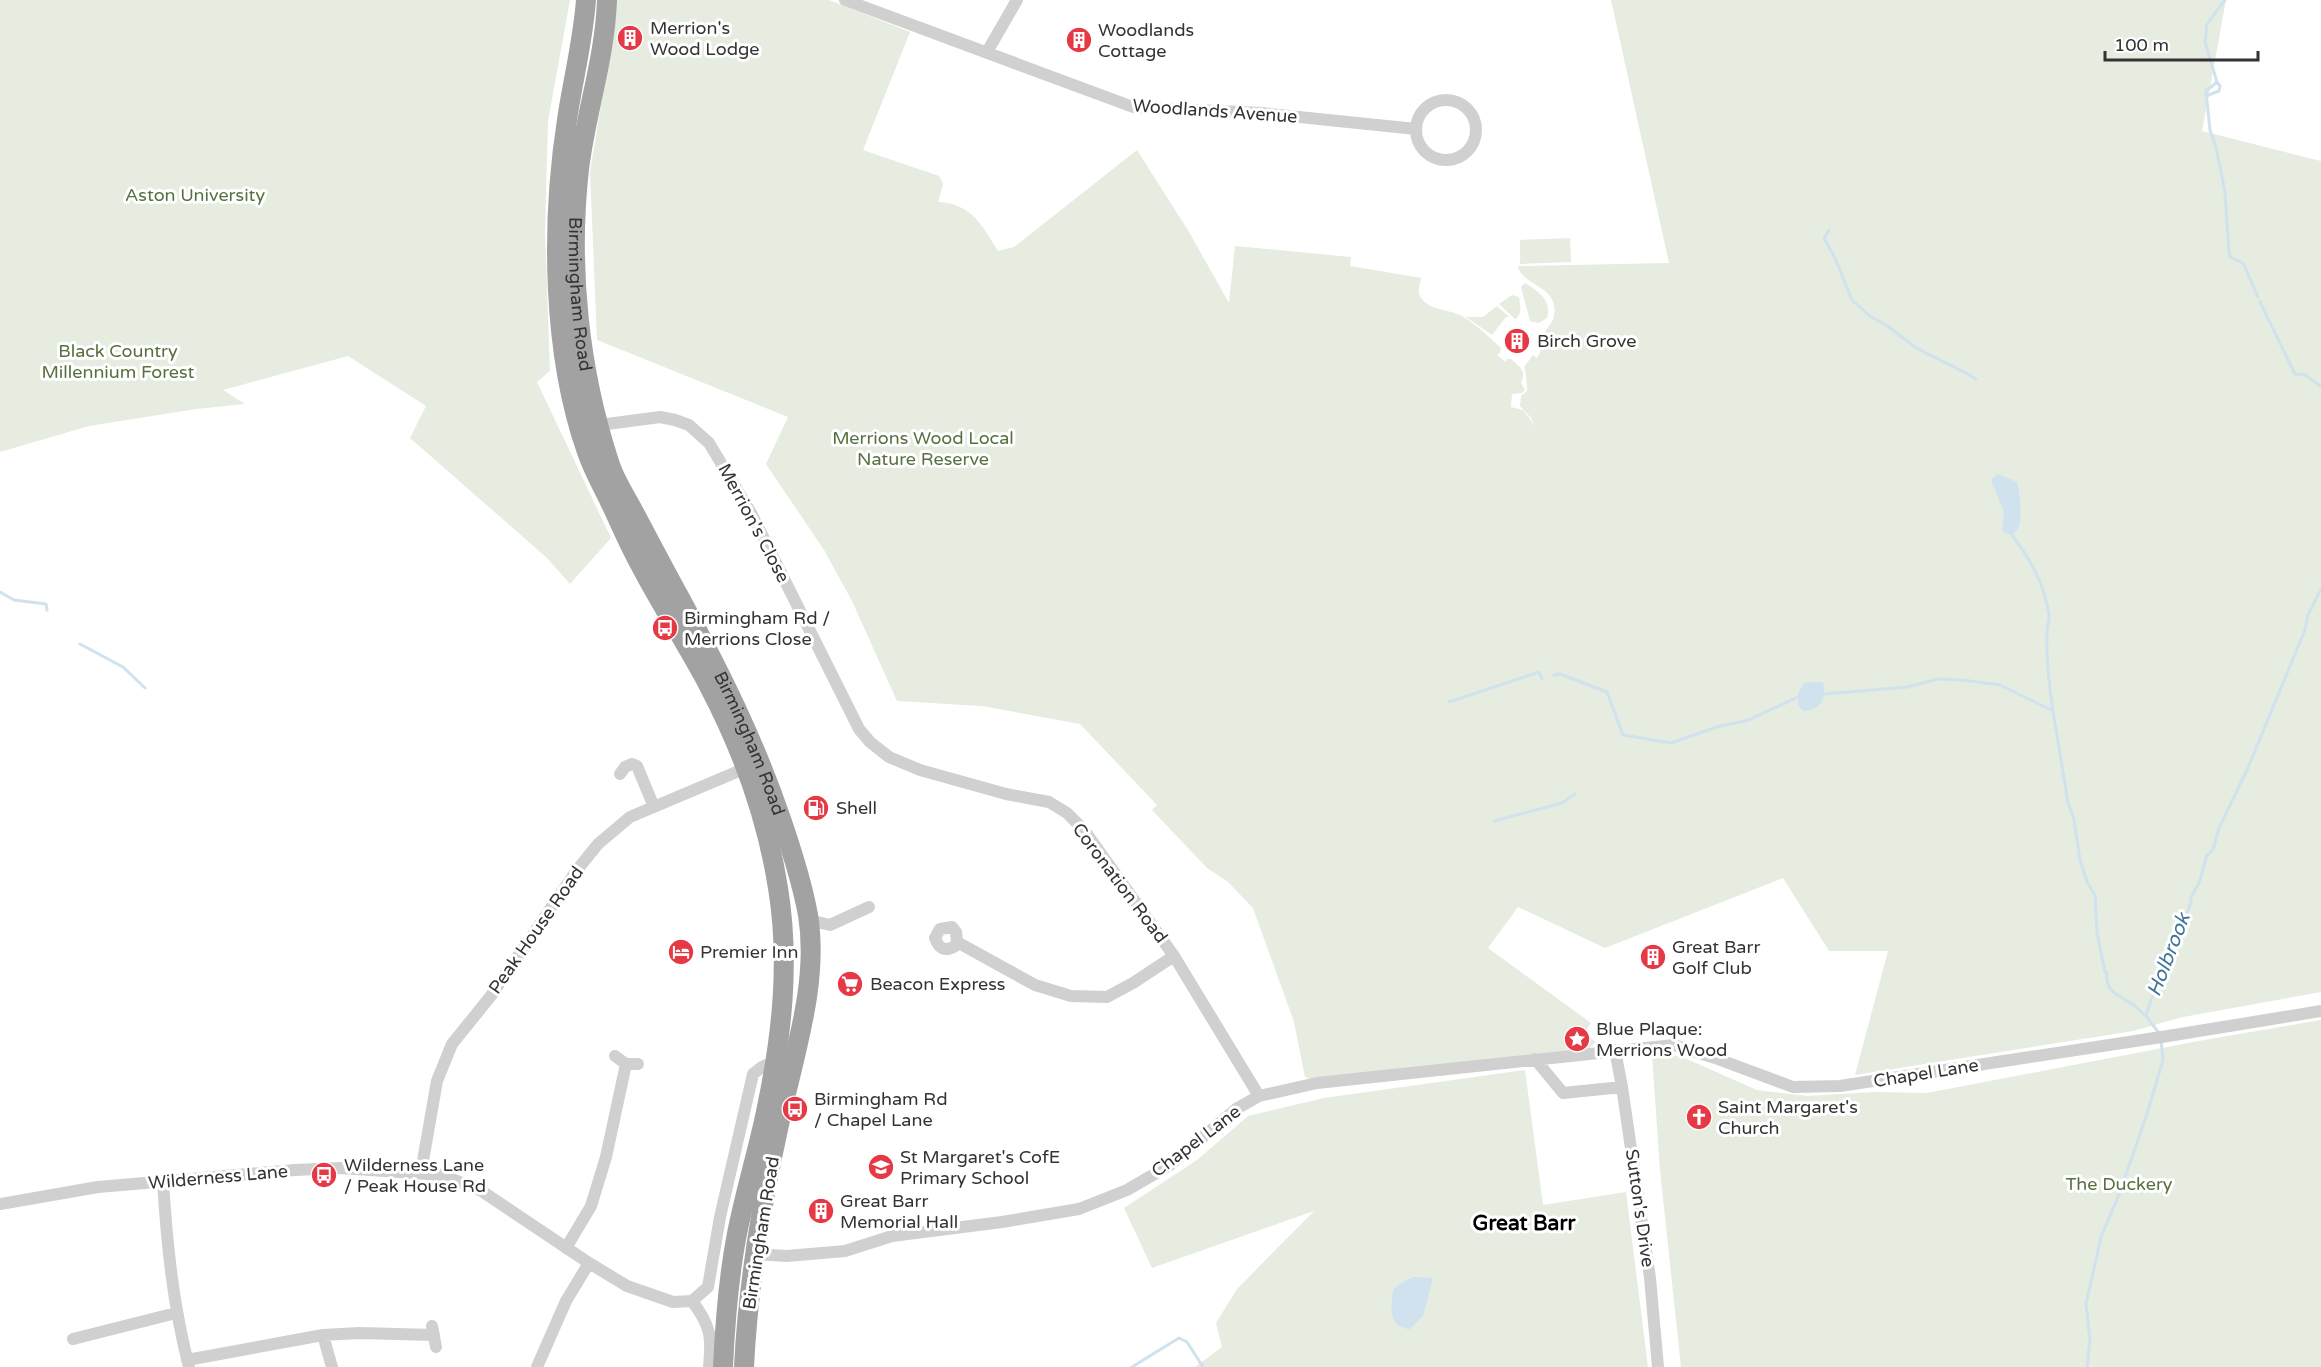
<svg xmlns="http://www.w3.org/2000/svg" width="2321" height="1367" viewBox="0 0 2321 1367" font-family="'Varela Round',sans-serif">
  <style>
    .green { fill: #e6ecdf }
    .water { fill: #cfe2ee }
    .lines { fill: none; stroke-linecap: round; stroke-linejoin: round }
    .stream { stroke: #cfe2ee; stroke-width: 3 }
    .minor { stroke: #d0d0d0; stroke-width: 12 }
    .trunk { stroke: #a2a2a2; stroke-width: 20 }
    .labels { text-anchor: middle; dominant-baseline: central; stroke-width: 6; stroke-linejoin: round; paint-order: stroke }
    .poi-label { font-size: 18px; fill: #333; stroke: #fff; text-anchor: start }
    .street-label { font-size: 18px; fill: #333; stroke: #fff }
    .park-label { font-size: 18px; fill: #56703f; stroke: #fff }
    .water-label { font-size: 20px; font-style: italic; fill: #3f7597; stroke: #fff }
    .quarter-label { font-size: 21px; font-weight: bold; fill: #000; stroke: #fff }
  </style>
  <rect width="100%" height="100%" fill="#fff"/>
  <path class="green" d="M0,0H570L548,121L545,230L550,371L537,382L611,538L570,584L547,558L410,438L426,406L348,356L223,390L245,404L196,409L89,426L0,452Z
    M610,0H829L910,32L863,150L939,176L943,184L938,202C972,204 981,224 998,251L1014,247L1137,150L1189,232L1229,303L1235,246L1351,257L1350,266L1421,278C1420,284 1417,291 1420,296C1428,311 1449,309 1462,316C1478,326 1488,336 1501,348L1500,353L1497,355L1506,362L1507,359H1511C1519,366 1527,371 1521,382L1525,390L1522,393L1512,394L1511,407L1523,410L1531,420L1534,428L1532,419L1520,406L1521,396L1527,391C1527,387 1526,370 1524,367L1533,355L1537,358C1542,352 1540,344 1543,336C1546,328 1553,323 1554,316C1560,285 1521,286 1518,266L1669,263L1611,0H2226L2202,131L2321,161V992L2183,1017L2133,1031L1855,1075L1888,951H1829L1783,878L1605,948L1518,907L1488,948L1591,1023L1584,1033L1596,1042L1589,1048L1312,1079L1305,1077L1294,1022L1253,908L1227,881L1207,868L1152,810L1157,805L1080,724L982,706L897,701L852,601L824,550L766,464L788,417L597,340L590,172L607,68Z
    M1570,238L1571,262L1520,264V240Z
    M1525,283C1537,290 1553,301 1547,318L1539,323L1530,321L1521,287Z
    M1512,295L1519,297C1520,306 1523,314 1515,319L1499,304Z
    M1497,306L1509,317H1506L1492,335L1466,317H1483Z
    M2321,1020V1367H1681L1660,1170L1652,1055L1680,1056L1757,1090L1807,1096L1874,1092L1927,1093L2204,1040Z
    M1525,1070L1543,1205L1626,1192L1648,1367H1195L1222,1347L1216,1323L1237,1289L1314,1211L1152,1268L1124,1208L1197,1160L1248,1116L1324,1098Z"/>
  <path class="water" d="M1998,474L2017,482C2020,490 2022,521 2019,527C2017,531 2015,532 2012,535L2005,533L2002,529L2004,512L1992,483V479Z
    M1807,682H1823C1827,698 1821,710 1803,711L1798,705V694L1803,684Z
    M1414,1277L1433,1278L1423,1316L1410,1329C1393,1328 1390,1315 1392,1301C1392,1295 1392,1291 1396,1287C1401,1282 1408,1280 1414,1277Z"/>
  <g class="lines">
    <path class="stream" d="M2225,0L2207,24L2205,42L2217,82L2206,91L2210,130L2216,147L2225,192L2229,253L2230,257L2243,263L2258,297
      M2206,96L2219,91L2220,86L2217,82
      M1829,230L1824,238L1835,258L1852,300L1871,317L1886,325L1916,348L1968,374L1976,379
      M2260,302L2295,374L2305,375L2321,386
      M2012,535C2030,559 2044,583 2049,614C2050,620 2047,626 2047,632C2046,658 2049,685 2053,711
      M0,592L14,600L46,604L47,610
      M80,644L123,667L145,688
      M1554,675L1560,674L1607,692L1623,735L1671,743L1720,726L1746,721L1798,697
      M1825,694L1907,687L1938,679L1962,680L2000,685L2053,711L2068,803L2074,819L2080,860L2087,882L2095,895L2097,933L2105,972L2107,973C2104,993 2122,996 2135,1006C2139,1009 2142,1013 2146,1016
      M1449,702L1539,672L1542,679
      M1494,821L1562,803L1575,794
      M2159,1033L2146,1016L2151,1000L2191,903V897L2199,883L2207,855L2213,850L2219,828L2247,770L2305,630L2308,615L2321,589
      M1132,1367L1179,1338L1187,1342L1203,1367
      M2087,1367L2090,1340L2086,1304L2101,1237L2118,1197L2146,1117L2163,1060L2161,1040"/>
    <path class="minor" d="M845,0L1133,107L1261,113L1416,129
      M987,52L1017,0
      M1416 130a30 30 0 1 1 60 0a30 30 0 1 1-60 0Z
      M597,421L607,424L660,417L675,420L689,425L709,443L751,513L859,729L870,742L889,757L920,770L1006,794L1049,802L1067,813L1084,830L1174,956L1259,1096
      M620,774L625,767L632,764L637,766L654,807
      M809,920L830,925L869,907
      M957,942L955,946C945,952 939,949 935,938L940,929L952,927L956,932L957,942L1035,985L1071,996L1107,997L1133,983L1174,956
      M1615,1050L1622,1087L1650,1278L1658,1367
      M615,1056L626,1064H638
      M1535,1059L1563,1093L1622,1087
      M421,1172L437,1081L452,1044L490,997L577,870L598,844L630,817L746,768
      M163,1182C167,1245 173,1305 189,1367
      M0,1204L98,1187L295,1170L341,1168L442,1175L480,1190L589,1263L627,1286L673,1302L692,1301L708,1287L720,1217L753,1074L762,1067L776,1061
      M566,1248L591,1206L606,1157L626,1064
      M755,1254L787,1256L845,1251L892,1236L1002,1222L1079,1209L1127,1190L1170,1165L1236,1109L1259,1096L1317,1083L1674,1045L1715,1058L1793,1087L1840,1086L2168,1036L2321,1011
      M692,1301C711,1326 712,1337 709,1367
      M432,1326L436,1347
      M323,1335L332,1367
      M73,1339L176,1313
      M187,1360L323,1335L359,1333L434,1335
      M537,1367L566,1301L589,1263"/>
    <g class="trunk">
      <path d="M586,0C583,41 573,79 567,120C551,223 552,353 587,452C593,470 603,487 611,504C621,525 630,547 642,568C663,608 688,646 709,686C742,749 767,817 778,888C790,961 782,1035 767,1107C758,1152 744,1195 736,1239C728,1282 725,1324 723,1367"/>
      <path id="s1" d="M607,0C605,58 586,112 579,169C568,268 579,371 610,465C616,483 628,500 636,516C651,544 665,571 680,598C720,672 754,740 781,819C792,851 802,882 808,915C819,983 794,1054 780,1120C762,1201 748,1284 744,1367"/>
    </g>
  </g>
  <defs>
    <g id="building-disc" transform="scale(1.35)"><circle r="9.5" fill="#e63946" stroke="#fff"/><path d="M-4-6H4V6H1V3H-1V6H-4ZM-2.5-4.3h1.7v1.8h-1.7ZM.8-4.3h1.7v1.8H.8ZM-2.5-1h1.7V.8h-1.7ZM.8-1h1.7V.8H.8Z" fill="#fff"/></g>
    <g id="bus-disc" transform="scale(1.35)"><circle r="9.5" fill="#e63946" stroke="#fff"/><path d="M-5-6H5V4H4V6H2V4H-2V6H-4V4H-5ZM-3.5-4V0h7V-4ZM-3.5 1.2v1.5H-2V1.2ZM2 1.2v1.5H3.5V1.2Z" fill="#fff"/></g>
    <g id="fuel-disc" transform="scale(1.35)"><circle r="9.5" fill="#e63946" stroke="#fff"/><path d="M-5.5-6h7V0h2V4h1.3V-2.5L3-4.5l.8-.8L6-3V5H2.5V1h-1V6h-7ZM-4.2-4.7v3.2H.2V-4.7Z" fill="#fff"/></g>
    <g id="hotel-disc" transform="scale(1.35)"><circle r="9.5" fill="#e63946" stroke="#fff"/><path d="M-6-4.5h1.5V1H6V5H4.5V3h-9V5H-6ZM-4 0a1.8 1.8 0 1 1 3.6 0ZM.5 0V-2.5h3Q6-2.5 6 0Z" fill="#fff"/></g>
    <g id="supermarket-disc" transform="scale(1.35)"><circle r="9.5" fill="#e63946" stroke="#fff"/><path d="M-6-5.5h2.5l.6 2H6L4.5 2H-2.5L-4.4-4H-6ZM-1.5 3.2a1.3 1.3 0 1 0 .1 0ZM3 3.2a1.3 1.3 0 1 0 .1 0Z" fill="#fff"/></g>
    <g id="sight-disc" transform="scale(1.35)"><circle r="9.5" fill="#e63946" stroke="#fff"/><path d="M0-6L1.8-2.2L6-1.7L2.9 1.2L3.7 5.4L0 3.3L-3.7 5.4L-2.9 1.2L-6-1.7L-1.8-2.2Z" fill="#fff"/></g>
    <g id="church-disc" transform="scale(1.35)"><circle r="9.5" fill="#e63946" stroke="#fff"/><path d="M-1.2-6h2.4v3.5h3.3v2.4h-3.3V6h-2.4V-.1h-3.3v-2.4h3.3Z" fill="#fff"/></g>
    <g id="school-disc" transform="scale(1.35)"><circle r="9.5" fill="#e63946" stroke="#fff"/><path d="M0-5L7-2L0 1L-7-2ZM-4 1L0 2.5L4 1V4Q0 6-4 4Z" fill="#fff"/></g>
  </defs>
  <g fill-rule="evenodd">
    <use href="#building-disc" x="630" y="38"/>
    <use href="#building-disc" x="1079" y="40"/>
    <use href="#building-disc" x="1517" y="341"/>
    <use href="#bus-disc" x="665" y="628"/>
    <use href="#fuel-disc" x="816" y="808"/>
    <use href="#hotel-disc" x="681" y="952"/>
    <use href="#building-disc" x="1653" y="957"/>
    <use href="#supermarket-disc" x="850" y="984"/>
    <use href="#sight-disc" x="1577" y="1039"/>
    <use href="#bus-disc" x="795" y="1109"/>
    <use href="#church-disc" x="1699" y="1117"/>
    <use href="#school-disc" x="881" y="1167"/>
    <use href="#bus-disc" x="324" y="1175"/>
    <use href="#building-disc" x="821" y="1211"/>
  </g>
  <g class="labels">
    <g class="poi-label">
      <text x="650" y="28">Merrion's<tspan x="650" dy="21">Wood Lodge</tspan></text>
      <text x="1098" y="30">Woodlands<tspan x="1098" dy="21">Cottage</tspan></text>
      <text x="1537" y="341">Birch Grove</text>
      <text x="684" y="618">Birmingham Rd /<tspan x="684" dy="21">Merrions Close</tspan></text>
      <text x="836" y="808">Shell</text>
      <text x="1672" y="947">Great Barr<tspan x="1672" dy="21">Golf Club</tspan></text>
      <text x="700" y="952">Premier Inn</text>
      <text x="870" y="984">Beacon Express</text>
      <text x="1596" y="1029">Blue Plaque:<tspan x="1596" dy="21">Merrions Wood</tspan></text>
      <text x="814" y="1099">Birmingham Rd<tspan x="814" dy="21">/ Chapel Lane</tspan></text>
      <text x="1718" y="1107">Saint Margaret's<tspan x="1718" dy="21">Church</tspan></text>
      <text x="900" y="1157">St Margaret's CofE<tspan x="900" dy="21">Primary School</tspan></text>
      <text x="344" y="1165">Wilderness Lane<tspan x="344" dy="21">/ Peak House Rd</tspan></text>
      <text x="840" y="1201">Great Barr<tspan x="840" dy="21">Memorial Hall</tspan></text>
    </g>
    <g class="street-label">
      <text transform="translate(1215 111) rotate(4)">Woodlands Avenue</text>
      <text stroke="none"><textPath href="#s1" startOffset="297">Birmingham Road</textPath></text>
      <text transform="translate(754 523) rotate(62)">Merrion's Close</text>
      <text stroke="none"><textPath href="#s1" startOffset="783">Birmingham Road</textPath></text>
      <text transform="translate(1120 883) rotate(53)">Coronation Road</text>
      <text transform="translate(536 930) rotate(-55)">Peak House Road</text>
      <text transform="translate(1926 1073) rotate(-9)">Chapel Lane</text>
      <text transform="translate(1196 1141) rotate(-37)">Chapel Lane</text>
      <text transform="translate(218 1177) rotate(-5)">Wilderness Lane</text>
      <text transform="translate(1640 1208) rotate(82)">Sutton's Drive</text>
      <text transform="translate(761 1233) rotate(-81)">Birmingham Road</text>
    </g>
    <g class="park-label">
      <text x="195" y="195">Aston University</text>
      <text x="118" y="351">Black Country<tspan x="118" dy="21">Millennium Forest</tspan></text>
      <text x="923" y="438">Merrions Wood Local<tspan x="923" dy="21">Nature Reserve</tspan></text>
      <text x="2119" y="1184">The Duckery</text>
    </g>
    <g class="water-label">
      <text transform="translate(2169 955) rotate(-69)">Holbrook</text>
    </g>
    <g class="quarter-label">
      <text x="1524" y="1223">Great Barr</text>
    </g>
  </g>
  <path d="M2105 51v9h153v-9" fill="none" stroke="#333333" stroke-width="3"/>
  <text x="2114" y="51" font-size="18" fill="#333333" stroke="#ffffff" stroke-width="4.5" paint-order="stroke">100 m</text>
</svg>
